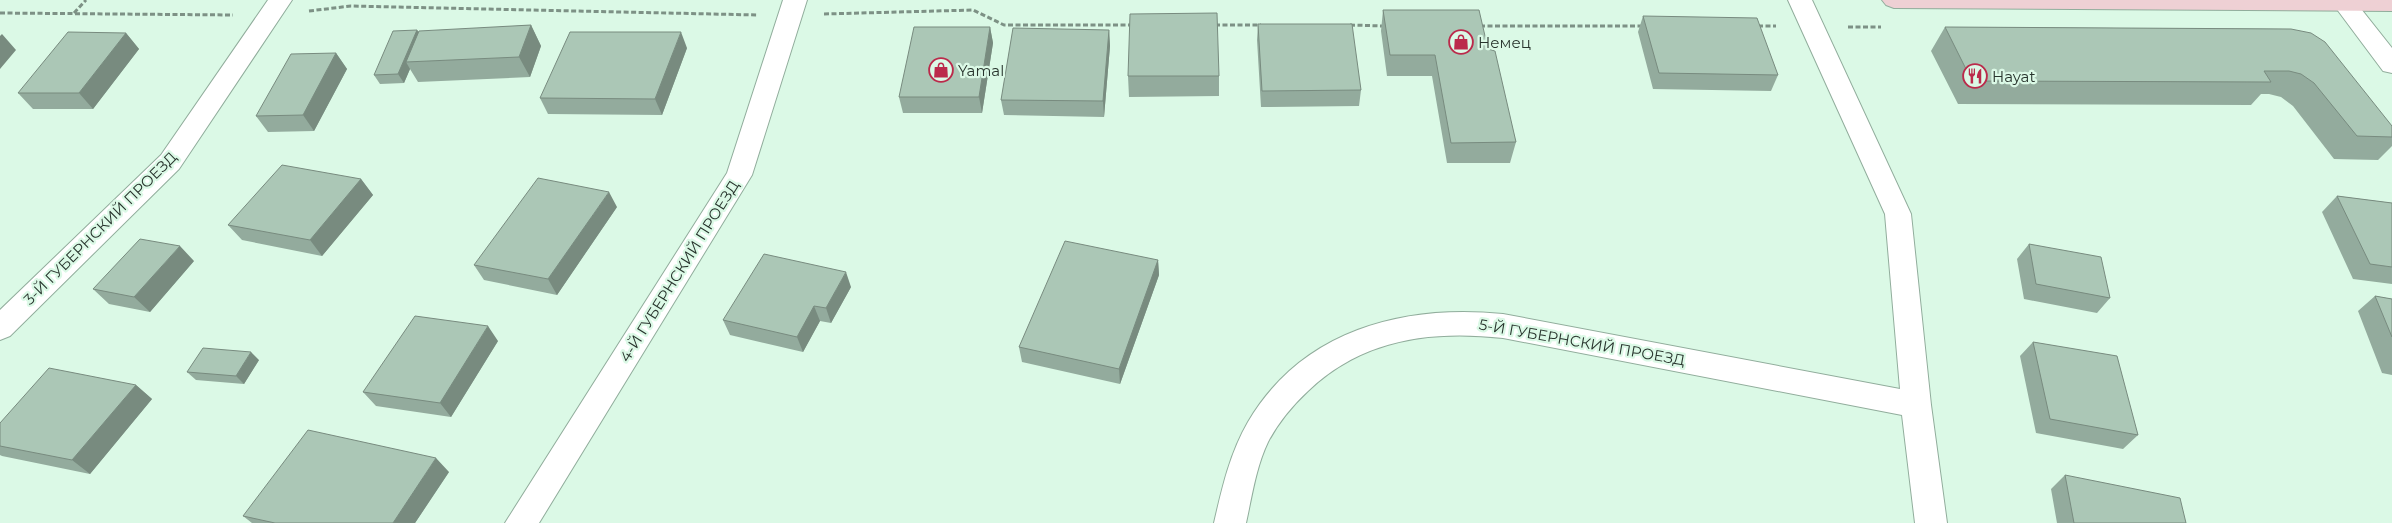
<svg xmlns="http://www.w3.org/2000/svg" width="2392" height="523" viewBox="0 0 2392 523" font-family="Montserrat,sans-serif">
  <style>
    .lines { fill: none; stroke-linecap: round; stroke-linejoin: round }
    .street-casing { stroke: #91ad9c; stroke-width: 2 }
    .secondary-casing { stroke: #91ad9c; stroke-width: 2 }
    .path { stroke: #7d9185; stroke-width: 3; stroke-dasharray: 5 2.5; stroke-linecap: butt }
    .street { fill: #fff; fill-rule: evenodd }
    .secondary { fill: #eed0d4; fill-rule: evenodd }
    .wall { fill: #93ab9d }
    .shaded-wall { fill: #788b7f }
    .building { fill: #abc7b6; stroke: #788b7f }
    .labels { text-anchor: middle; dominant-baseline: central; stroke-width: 4.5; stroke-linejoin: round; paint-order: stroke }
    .poi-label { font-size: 15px; fill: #28342d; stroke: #dbf9e6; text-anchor: start }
    .street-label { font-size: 15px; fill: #28342d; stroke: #dbf9e6 }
  </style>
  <rect width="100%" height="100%" fill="#dbf9e6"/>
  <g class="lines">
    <g class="street-casing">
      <path id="street" d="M268,0H292L179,169L10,336L0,340V310L161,155Z
        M783,0H807L752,175L539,523H505L727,173Z
        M1788,0H1812L1911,214L1931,405L1947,523H1915L1902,415L1503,338C1431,330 1362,339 1308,391C1292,406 1278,423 1268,442C1256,467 1252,496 1246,523H1214C1222,488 1230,453 1248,422C1302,330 1403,304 1503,314L1900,389L1885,214Z
        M2334,0H2354L2392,48V73L2383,71L2336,8L2332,3Z"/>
    </g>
    <g class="secondary-casing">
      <path id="secondary" d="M1882,0H2392V11L1894,8L1886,5Z"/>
    </g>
    <path class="path" d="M309,11L351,6L757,15
      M0,13L233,15
      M74,13L86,0
      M824,14L973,10L1004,25H1131
      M1215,25H1261
      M1350,25L1384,26
      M1480,26H1644
      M1758,26H1776
      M1848,27H1881"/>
    <use href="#street" class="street"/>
    <use href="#secondary" class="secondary"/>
  </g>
  <path class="wall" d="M1383,10L1488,49L1516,142L1510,163H1447L1432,76H1387L1381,31Z
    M1643,16L1778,75L1771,91L1653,89L1638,32Z
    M1258,24L1361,90L1359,106L1261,107L1257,40Z
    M531,25L541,46L530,77L418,82L410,69L404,83L380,84L374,75L417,30L419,32Z
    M990,27L993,43L982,113H903L899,97Z
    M1945,27L2291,29L2392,126V146L2378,160L2334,159L2293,106L2281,97L2269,94H2261L2251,105L1958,104L1931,51Z
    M1109,30L1110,46L1104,117L1004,115L1001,100Z
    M126,33L139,49L93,109H33L18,93Z
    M687,48L662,115L548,114L540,98Z
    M336,53L347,69L314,131L268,132L256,116Z
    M1128,76H1219V96L1129,97Z
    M361,179L373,195L322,256L242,240L228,225Z
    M2337,196L2392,203V284L2353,279L2322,212Z
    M617,207L557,295L484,280L474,265Z
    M2029,244L2110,298L2097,313L2024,299L2017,259Z
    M1158,260L1159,275L1120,384L1022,362L1019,347Z
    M194,261L150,312L109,304L93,289Z
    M851,287L831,323L820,321L803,352L730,335L723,320Z
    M2375,296L2392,299V375L2382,373L2358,311Z
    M498,341L451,417L376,406L363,392Z
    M2033,342L2138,435L2123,449L2036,433L2020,356Z
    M259,360L244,384L196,380L187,372Z
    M136,385L152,399L90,474L2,456L0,455V423Z
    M449,472L415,523H252L243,516Z
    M2065,475L2186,523H2057L2051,489Z"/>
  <path class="shaded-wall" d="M531,25L541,46L530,77L519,57Z
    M990,27L993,43L982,113L979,97Z
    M417,30L423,39L406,62L410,69L404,83L398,74Z
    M1109,30L1110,46L1104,117L1103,101Z
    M681,32L687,48L662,115L655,99Z
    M126,33L139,49L93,109L79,93Z
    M2,34L16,50L0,69V36Z
    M336,53L347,69L314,131L303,115Z
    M361,179L373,195L322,256L310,240Z
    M609,192L617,207L557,295L548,279Z
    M180,246L194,261L150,312L134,297Z
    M1158,260L1159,275L1120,384L1119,369Z
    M846,272L851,287L831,323L826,308Z
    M814,306L820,321L803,352L797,337Z
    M488,326L498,341L451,417L440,403Z
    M251,352L259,360L244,384L236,376Z
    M136,385L152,399L90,474L72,460Z
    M436,458L449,472L415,523H393Z"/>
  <path class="building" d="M1383,10H1479L1488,49L1495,51L1516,142L1451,143L1435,55H1390Z
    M1217,13L1219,76H1128L1130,14Z
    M1643,16L1757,18L1778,75L1659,73Z
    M1258,24H1352L1361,90L1262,91Z
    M531,25L519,57L406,62L419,31Z
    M914,27H990L979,97H899Z
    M1945,27L2291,29L2311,33L2325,42L2392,126V137L2357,136L2314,83L2301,74L2289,71H2264L2271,82L1972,81Z
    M1013,28L1109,30L1103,101L1001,100Z
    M417,30L398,74L374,75L393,31Z
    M68,32L126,33L79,93H18Z
    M570,32H681L655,99L540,98Z
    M336,53L303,115L256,116L291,54Z
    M282,165L361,179L310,240L228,225Z
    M538,178L609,192L548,279L474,265Z
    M2337,196L2392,203V267L2370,264Z
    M140,239L180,246L134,297L93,289Z
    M1065,241L1158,260L1119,369L1019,347Z
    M2029,244L2101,257L2110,298L2036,284Z
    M764,254L846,272L826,308L814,306L797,337L723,320Z
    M2375,296L2392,299V337Z
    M415,316L488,326L440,403L363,392Z
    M2033,342L2117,356L2138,435L2050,419Z
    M203,348L251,352L236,376L187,372Z
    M49,368L136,385L72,460L0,446V423Z
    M308,430L436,458L393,523H275L243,516Z
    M2065,475L2180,498L2186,523H2074Z"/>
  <defs>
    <g id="shop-ring" transform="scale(1.25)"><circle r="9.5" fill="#dbf9e6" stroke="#bb2a4b" stroke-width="1.5"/><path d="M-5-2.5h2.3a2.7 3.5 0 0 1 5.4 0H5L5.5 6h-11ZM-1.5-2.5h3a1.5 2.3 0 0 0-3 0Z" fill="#bb2a4b"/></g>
    <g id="restaurant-ring" transform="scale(1.25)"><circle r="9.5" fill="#dbf9e6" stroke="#bb2a4b" stroke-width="1.5"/><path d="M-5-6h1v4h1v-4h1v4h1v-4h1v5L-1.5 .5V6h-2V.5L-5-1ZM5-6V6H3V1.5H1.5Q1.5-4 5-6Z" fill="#bb2a4b"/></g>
  </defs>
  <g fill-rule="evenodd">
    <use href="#shop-ring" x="1461" y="42"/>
    <use href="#shop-ring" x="941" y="70"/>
    <use href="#restaurant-ring" x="1975" y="76"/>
  </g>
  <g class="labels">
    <g class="poi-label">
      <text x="1478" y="42">Немец</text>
      <text x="958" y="70">Yamal</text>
      <text x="1992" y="76">Hayat</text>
    </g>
    <g class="street-label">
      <text transform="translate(100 228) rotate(-45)">3-Й ГУБЕРНСКИЙ ПРОЕЗД</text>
      <text transform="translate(679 271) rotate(-58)">4-Й ГУБЕРНСКИЙ ПРОЕЗД</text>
      <text transform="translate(1582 342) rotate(10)">5-Й ГУБЕРНСКИЙ ПРОЕЗД</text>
    </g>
  </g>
</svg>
